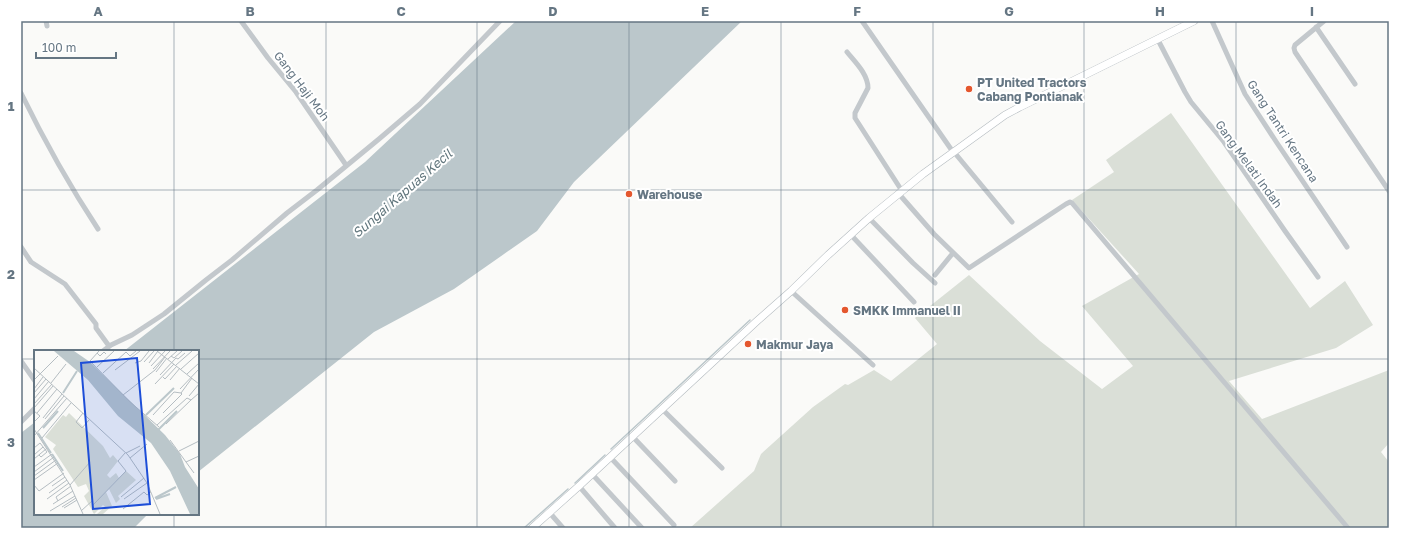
<svg xmlns="http://www.w3.org/2000/svg" width="1410" height="549" viewBox="0 0 1410 549" font-family="'Golos Text',sans-serif">
  <style>
    .green { fill: #dadfd7 }
    .water { fill: #bbc7cb }
    .lines { fill: none; stroke-linecap: round; stroke-linejoin: round }
    .stream { stroke: #bbc7cb; stroke-width: 1.5 }
    .secondary-casing { stroke: #b3babf; stroke-width: 8 }
    .street { stroke: #c3c8cc; stroke-width: 5 }
    .secondary { stroke: #fff; stroke-width: 7 }
    .grid { fill: none; stroke: #657683; stroke-width: 1; stroke-opacity: 0.55 }
    .poi-dot { fill: #e4572e; stroke: #fff; stroke-width: 1.5 }
    .labels { text-anchor: middle; dominant-baseline: central; stroke-width: 4; stroke-linejoin: round; paint-order: stroke }
    .poi-label { font-size: 12px; font-weight: bold; fill: #657683; stroke: #fff; text-anchor: start }
    .street-label { font-size: 12px; fill: #657683; stroke: #fff }
    .water-label { font-size: 13px; font-style: italic; fill: #60757c; stroke: #fff }
    .inset-river { fill: none; stroke: #bbc7cb; stroke-width: 2 }
    .inset-road { fill: none; stroke: #b5bdc2; stroke-width: 1 }
    .view { fill: #1d4ed8; fill-opacity: 0.15; stroke: #1d4ed8; stroke-width: 2 }
    .inset-edge { fill: none; stroke: #657683; stroke-width: 2 }
    .neatline { fill: none; stroke: #657683; stroke-width: 1.5 }
    .grid-label { font-size: 13px; text-anchor: middle; font-weight: bold; fill: #657683 }
  </style>
  <rect width="100%" height="100%" fill="#fafaf8"/>
  <path class="green" d="M1171,113L1310,308L1345,281L1373,325L1336,348L1229,381L1262,419L1389,370V443L1381,452L1389,462V528H690L754,471L761,454L813,407L845,384L848,385L874,370L891,381L937,344L915,318L969,275L1040,341L1102,389L1133,366L1082,306L1139,274L1072,200L1114,172L1106,160Z"/>
  <path class="water" d="M516,21H742L574,182L537,231L454,289L374,332L198,472V351H124L365,162Z
    M35,422V514H148L134,528H21V433Z"/>
  <g class="lines">
    <path class="stream" d="M611,449L750,320
      M575,483L605,455
      M524,528L568,489"/>
    <g class="secondary-casing">
      <path id="secondary" d="M532,528L579,486L757,321L791,291L828,255L869,218L923,174L1005,115L1020,107L1194,21"/>
    </g>
    <path class="street" d="M46,21L47,26
      M241,21L268,58L296,92L346,165
      M862,21L953,152
      M1212,21L1245,94L1277,143L1347,247
      M1324,21L1295,45L1294,48L1295,52L1389,191
      M1316,27L1355,84
      M1157,38L1185,92L1191,102L1224,142L1285,231L1318,277
      M847,52C855,62 868,74 868,88L855,113V118L902,191
      M21,93C44,140 69,185 98,229
      M954,152L1012,222
      M899,194L934,234L969,268L1066,204L1070,202L1072,203L1348,528
      M869,218L913,263L935,283
      M851,235L914,302
      M21,247L31,262L65,284L96,324V328L109,346
      M935,275L953,253
      M791,291L873,365
      M103,351L111,345L132,335L164,314L206,280L232,260L287,213L317,190L379,139L420,104L500,21
      M21,361L35,381
      M662,409L722,468
      M21,422L35,408
      M632,436L675,481
      M610,457L674,525
      M592,474L642,528
      M579,486L615,528
      M549,512L563,528"/>
    <use href="#secondary" class="secondary"/>
  </g>
  <path class="grid" d="M174,21V351M326,21V528M477,21V528M629,21V528M781,21V528M933,21V528M1084,21V528M1236,21V528M21,190H1389M21,359H35M198,359H1389M174,514V528"/>
  <g class="poi-dot">
    <circle cx="969" cy="89" r="4"/>
    <circle cx="629" cy="194" r="4"/>
    <circle cx="845" cy="310" r="4"/>
    <circle cx="748" cy="344" r="4"/>
  </g>
  <g class="labels">
    <g class="poi-label">
      <text x="977" y="82">PT United Tractors<tspan x="977" dy="14">Cabang Pontianak</tspan></text>
      <text x="637" y="194">Warehouse</text>
      <text x="853" y="310">SMKK Immanuel II</text>
      <text x="756" y="344">Makmur Jaya</text>
    </g>
    <g class="street-label">
      <text transform="translate(302 86) rotate(53)">Gang Haji Moh</text>
      <text transform="translate(1283 131) rotate(57)">Gang Tantri Kencana</text>
      <text transform="translate(1249 164) rotate(54)">Gang Melati Indah</text>
    </g>
    <g class="water-label">
      <text transform="translate(402 193) rotate(-41)">Sungai Kapuas Kecil</text>
    </g>
  </g>
  <g transform="translate(34 350)">
    <rect width="165" height="165" fill="#fafaf8"/>
    <path d="M35,63L69,96L76,108L79,105L84,111L73,125L76,128L82,123L85,128L92,121L102,130L84,146L86,149L82,153L75,139L72,142L78,156L69,164H63L71,157L69,155L60,164L50,146L55,141L52,134L44,137L19,99L22,95L11,87L29,65L32,67Z" fill="#dadfd7"/>
    <path d="M20,1H40L56,12L131,85L146,104L151,117L165,139V164H156L136,121L117,93L84,66L54,30Z" fill="#bbc7cb"/>
    <path class="inset-river" d="M29,43L43,21M112,65L140,38M9,78L24,61M124,80L143,61M4,83L17,103M18,104L29,121M121,148L142,137M122,149L136,144"/>
    <path class="inset-road" d="M65,1L56,11L95,51L125,77M123,1L165,34M63,3L66,6L70,2L72,4M137,6L140,8L148,1M134,9L143,1M110,12L120,1M101,13L107,11L115,1M115,13L124,1M142,15L158,1M117,16L131,1M63,17L80,1M0,18L94,105L113,133L126,164M119,19L136,1M147,19L165,3M81,20L106,1M122,22L133,8M69,23L92,2L96,6L102,1M153,24L165,13M126,25L142,8L144,9L151,3M129,27L131,29L143,16M0,30L24,6M136,30L146,18M17,33L32,14M121,34L140,14M0,39L9,27M146,39L165,19M0,43L12,29M89,45L121,20L131,7M155,46L165,34M0,49L15,31M0,54L18,34M0,58L19,36M0,61L6,66L0,72M3,63L23,39M49,63L42,72L48,78L55,70M129,63L148,44L147,43M119,65L140,42L147,43L158,28M9,68L28,44M11,69L30,46M132,74L157,50M123,75L153,48L157,50L165,43M0,79L36,135L49,164M0,86L33,48M8,88L37,53M136,90L152,112L165,106M0,98L6,93L13,102L7,107L5,105M145,101L165,91M92,103L106,96M0,105L9,97M96,108L113,94M0,109L12,99M152,112L160,123M0,117L18,104M0,122L20,107M0,126L22,110M0,130L24,113M0,135L5,141L30,123M36,135L56,112M18,136L31,127M15,143L33,130M87,147L110,128M13,149L35,133M90,149L113,133M24,151L22,147L37,136M19,154L39,141M59,155L92,121L84,111L91,103M28,157L42,148M30,158L43,150M89,159L110,142L113,145L117,142M16,161L41,146M47,161L58,151"/>
    <path class="view" d="M103,8L116,154L59,159L47,13Z"/>
    <rect width="165" height="165" class="inset-edge"/>
  </g>
  <rect width="1410" height="549" fill="none" stroke="#ffffff" stroke-width="44"/>
  <path d="M36 52v6h80v-6" fill="none" stroke="#657683" stroke-width="2"/>
  <text x="42" y="52" font-size="12" fill="#657683" stroke="#ffffff" stroke-width="3" paint-order="stroke">100 m</text>
  <rect x="22" y="22" width="1366" height="505" class="neatline"/>
  <g class="grid-label">
    <text x="98" y="16">A</text>
    <text x="250" y="16">B</text>
    <text x="401" y="16">C</text>
    <text x="553" y="16">D</text>
    <text x="705" y="16">E</text>
    <text x="857" y="16">F</text>
    <text x="1009" y="16">G</text>
    <text x="1160" y="16">H</text>
    <text x="1312" y="16">I</text>
    <text x="11" y="111">1</text>
    <text x="11" y="279">2</text>
    <text x="11" y="447">3</text>
  </g>
</svg>
